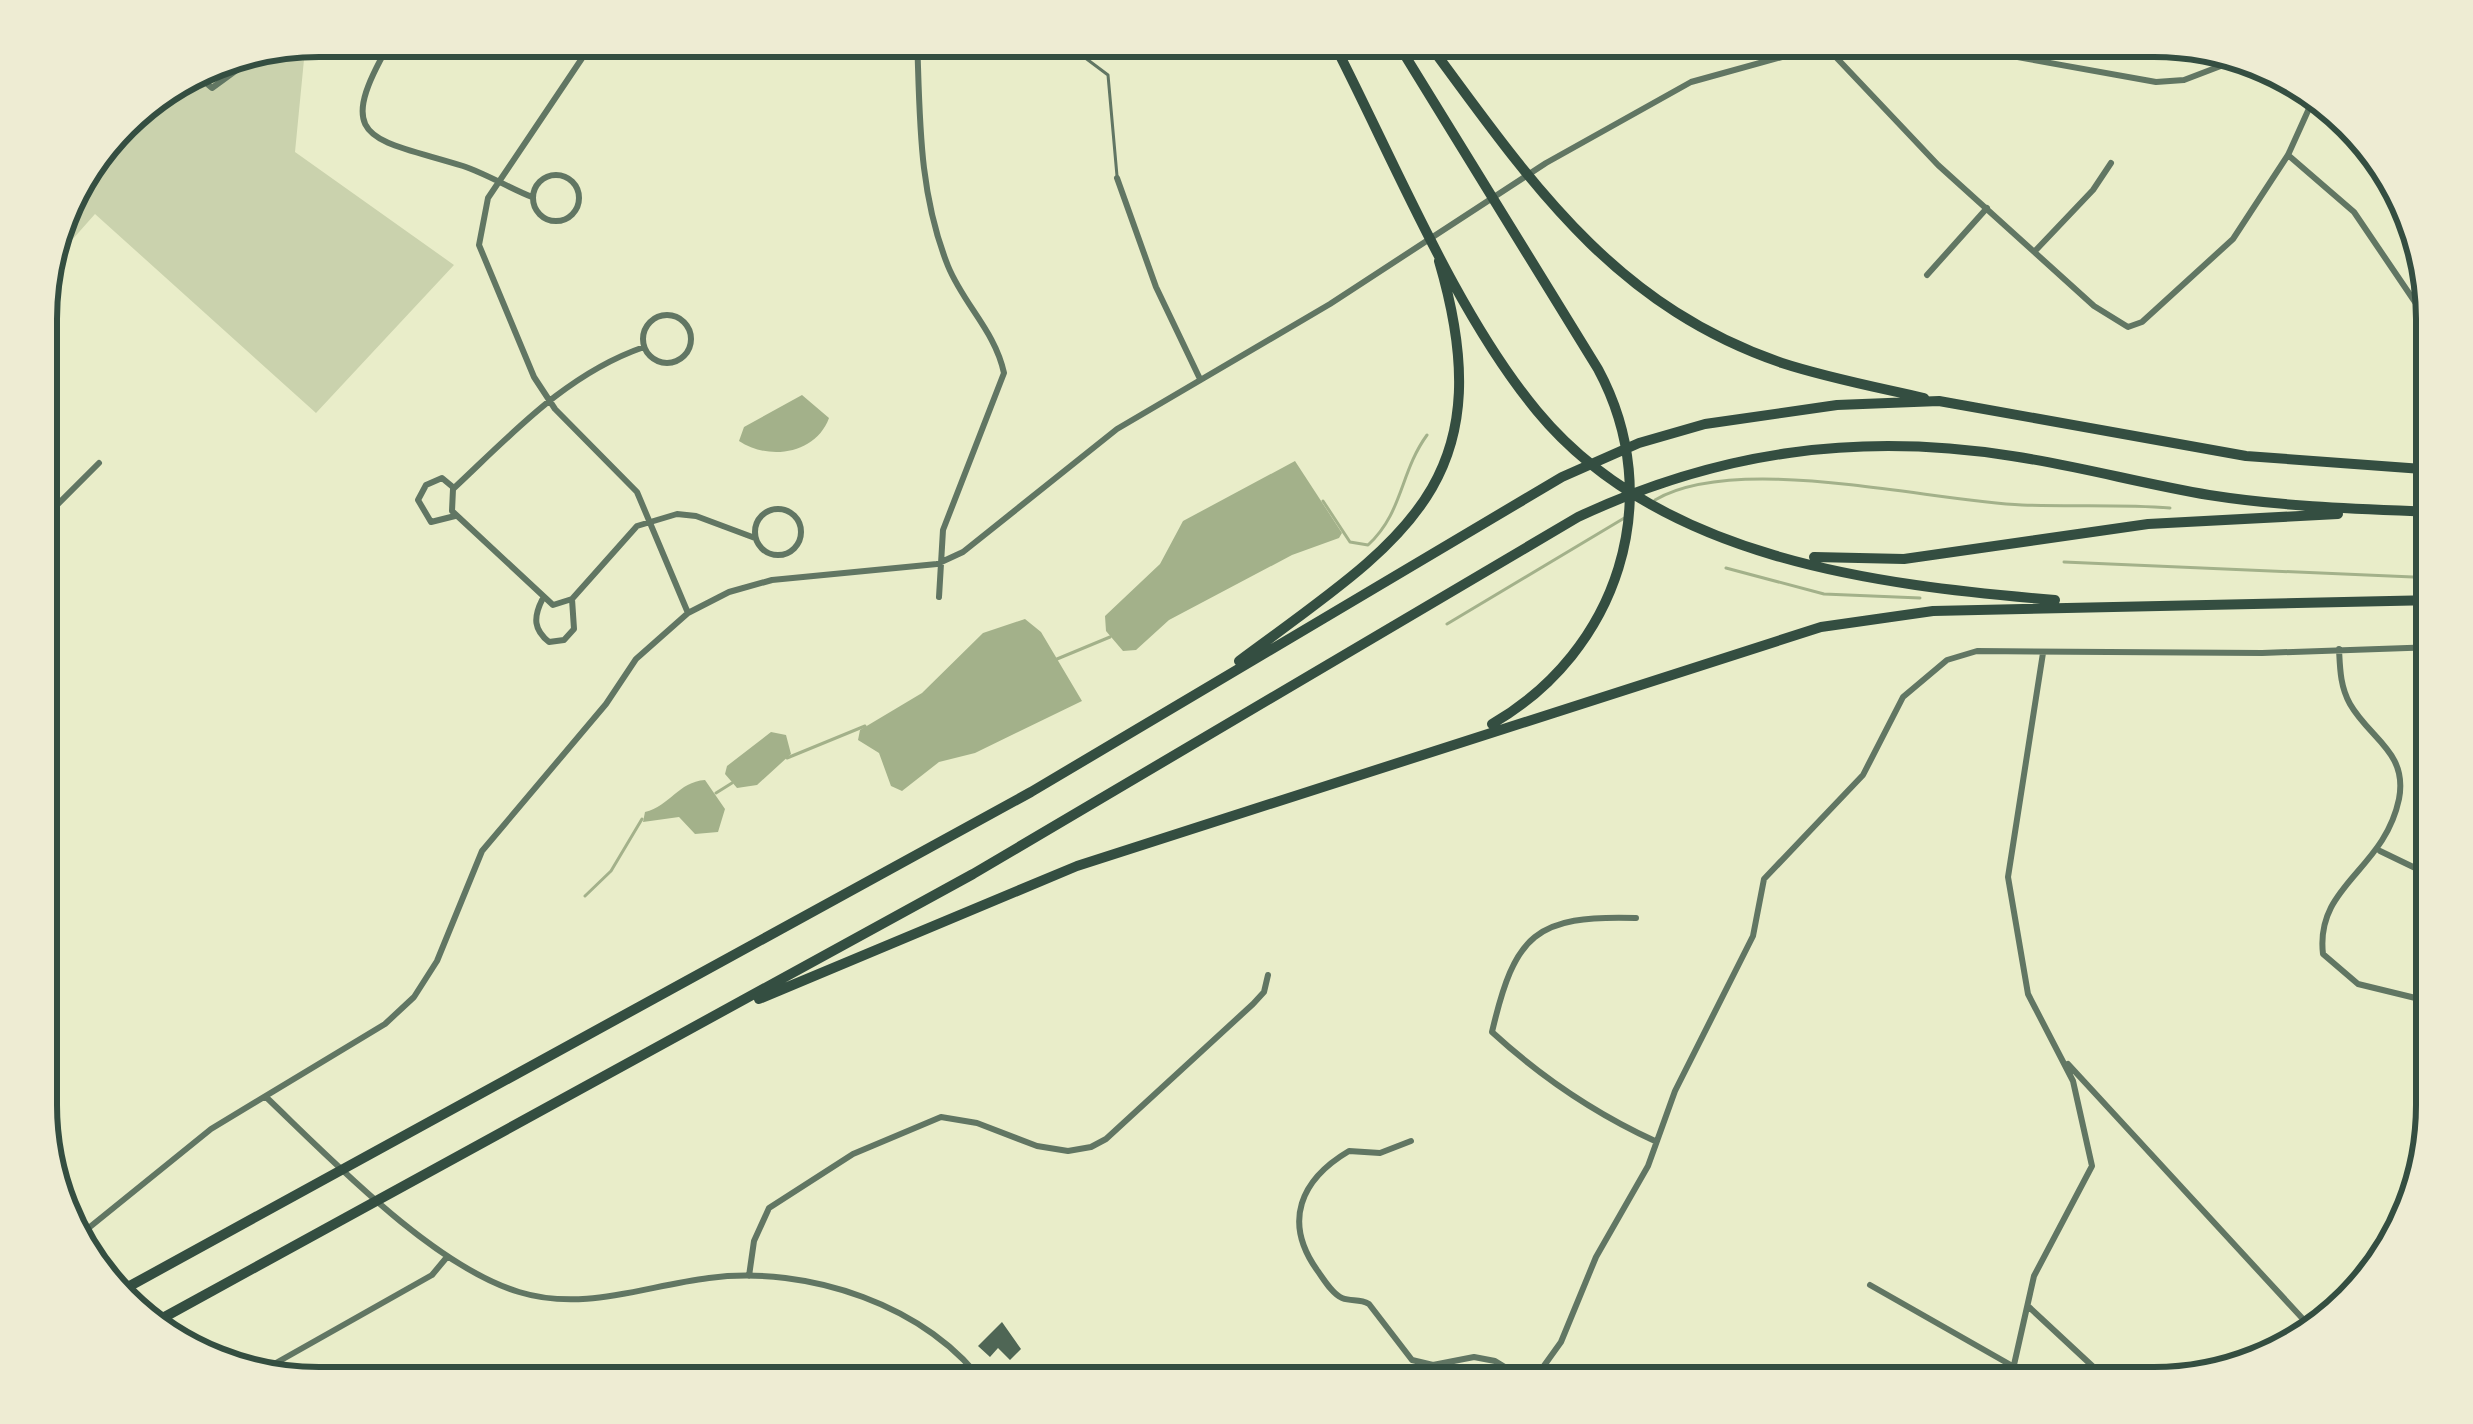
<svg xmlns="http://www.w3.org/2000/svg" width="2473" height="1424" viewBox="0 0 2473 1424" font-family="'Fira Sans Condensed',sans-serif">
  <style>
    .green { fill: #cad2ad }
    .water { fill: #a3b18a }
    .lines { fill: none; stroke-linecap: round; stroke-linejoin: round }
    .stream { stroke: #a3b18a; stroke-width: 3 }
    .building { fill: #4f6655 }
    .service { stroke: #617663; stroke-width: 3 }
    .minor { stroke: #617663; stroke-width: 6 }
    .motorway { stroke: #344e41; stroke-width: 10 }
    .rim { fill: none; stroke: #344e41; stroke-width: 6 }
  </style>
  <rect width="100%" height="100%" fill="#e9edc9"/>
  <path class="green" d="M306,39L295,152L454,265L316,413L95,214L41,275L65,193L132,107L211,57Z"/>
  <path class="water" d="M802,395L829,418C816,454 769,461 739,441L744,427Z
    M1295,461L1342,533L1339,538L1292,555L1169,620L1136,650L1123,651L1106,631L1105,616L1160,564L1183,521Z
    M1025,619L1041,632L1082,701L975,753L939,762L902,791L891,786L879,753L858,740L860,730L922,693L983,633Z
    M771,732L786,735L791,754L757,785L737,788L725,774L727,766Z
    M705,780L725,809L718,832L695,834L679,817L643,822L645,812C670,806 678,782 705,780Z"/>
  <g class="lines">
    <path class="stream" d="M1655,500C1737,452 1928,501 2022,505C2071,507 2120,504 2170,508
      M1323,501L1350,542L1368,545C1403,513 1400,472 1427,435
      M2064,562L2436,578
      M1726,568L1824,594L1920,598
      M1447,624L1626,517
      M1057,659L1110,637
      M787,758L865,726
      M716,793L732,783
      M585,896L611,871L642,819"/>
  </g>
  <path class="building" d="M1002,1322L1021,1349L1010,1360L998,1348L990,1357L978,1346Z"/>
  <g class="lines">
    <path class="service" d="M1076,51L1108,75L1117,176"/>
    <path class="minor" d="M394,36C330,143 369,137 463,166C487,174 509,188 532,197
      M597,36L488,198L479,245L534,377L555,409L637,492L688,613
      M917,36C920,116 918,191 948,266C964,305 995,331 1004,373L943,530L939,597
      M1869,48L1882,36
      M1832,53L1938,165L2094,306L2128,327L2142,322L2233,239L2288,155L2316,93
      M191,70L212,88L238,69L247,50
      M2288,155L2354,212L2436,333
      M533 198a23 23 0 1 1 46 0a23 23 0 1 1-46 0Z
      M1117,178L1156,287L1200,379
      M2036,250L2093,190L2111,163
      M1927,275L1987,208
      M643 339a24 24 0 1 1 48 0a24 24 0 1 1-48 0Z
      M644,347C566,374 512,434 453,489L452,511L553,605L572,599L637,526L677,514L696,516L755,538
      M454,488L442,478L426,485L418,500L431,522L455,516
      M755 532a23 23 0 1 1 46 0a23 23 0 1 1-46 0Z
      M38,524L99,463
      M542,600C533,618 534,630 549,642L564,640L574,629L572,599
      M2339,649C2340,668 2340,686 2350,704C2370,739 2408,752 2399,799C2384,871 2315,885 2323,954L2358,984L2436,1003
      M2380,851L2436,878
      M1636,918C1535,915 1515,934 1492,1032C1541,1077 1594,1113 1655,1141
      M2068,1064L2314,1331
      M266,1097C332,1160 433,1266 519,1292C584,1312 644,1286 709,1278C806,1265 930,1305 987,1388
      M1411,1141L1380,1153L1349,1151C1300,1180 1283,1222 1317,1270C1323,1278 1332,1294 1342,1298C1352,1302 1359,1298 1369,1304L1412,1360L1433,1365L1474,1357L1495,1361L1531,1383
      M75,1239L211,1129L385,1024L414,997L437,961L482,851L606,704L636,659L688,613L729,592L772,580L937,564L963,552L1117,429L1330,304L1546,163L1691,82L1789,55L1924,47L1967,48L2156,82L2184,80L2239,59
      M749,1276L754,1241L769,1208L853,1154L941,1117L977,1123L1037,1146L1068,1151L1091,1147L1106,1139L1253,1004L1264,992L1268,975
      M1870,1285L2016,1368
      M2029,1307L2115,1387
      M260,1372L432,1275L447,1257
      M2009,1387L2034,1276L2092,1166L2073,1081L2028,994L2008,877L2043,653
      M1528,1388L1561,1342L1596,1257L1648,1166L1675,1091L1753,936L1764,879L1863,775L1903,697L1947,660L1977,651L2262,653L2436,647"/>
    <path class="motorway" d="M1330,36C1391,153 1454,311 1537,411C1659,559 1876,585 2055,600
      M1393,36L1598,369C1668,499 1618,651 1492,724
      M1423,36C1526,175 1609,304 1782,363C1828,378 1876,387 1924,398
      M1814,557L1904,559L2148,524L2338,514
      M1239,661C1401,541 1505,485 1439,261
      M759,999L1077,866L1821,627L1933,611L2436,600
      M117,1293L1031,792L1562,477L1639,443L1705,424L1837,405L1939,401L2246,456L2436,470
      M150,1325L973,874L1578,517C1719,451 1859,432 2012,456C2079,466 2143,484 2209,495C2285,507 2360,509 2436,512"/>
  </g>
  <path d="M0 0H2473V1424H0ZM319 57H2154A262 262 0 0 1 2416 319V1105A262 262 0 0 1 2154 1367H319A262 262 0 0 1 57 1105V319A262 262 0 0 1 319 57Z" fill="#eeecd3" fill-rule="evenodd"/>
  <path class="rim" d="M319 57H2154A262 262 0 0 1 2416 319V1105A262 262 0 0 1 2154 1367H319A262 262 0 0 1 57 1105V319A262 262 0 0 1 319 57Z"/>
</svg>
